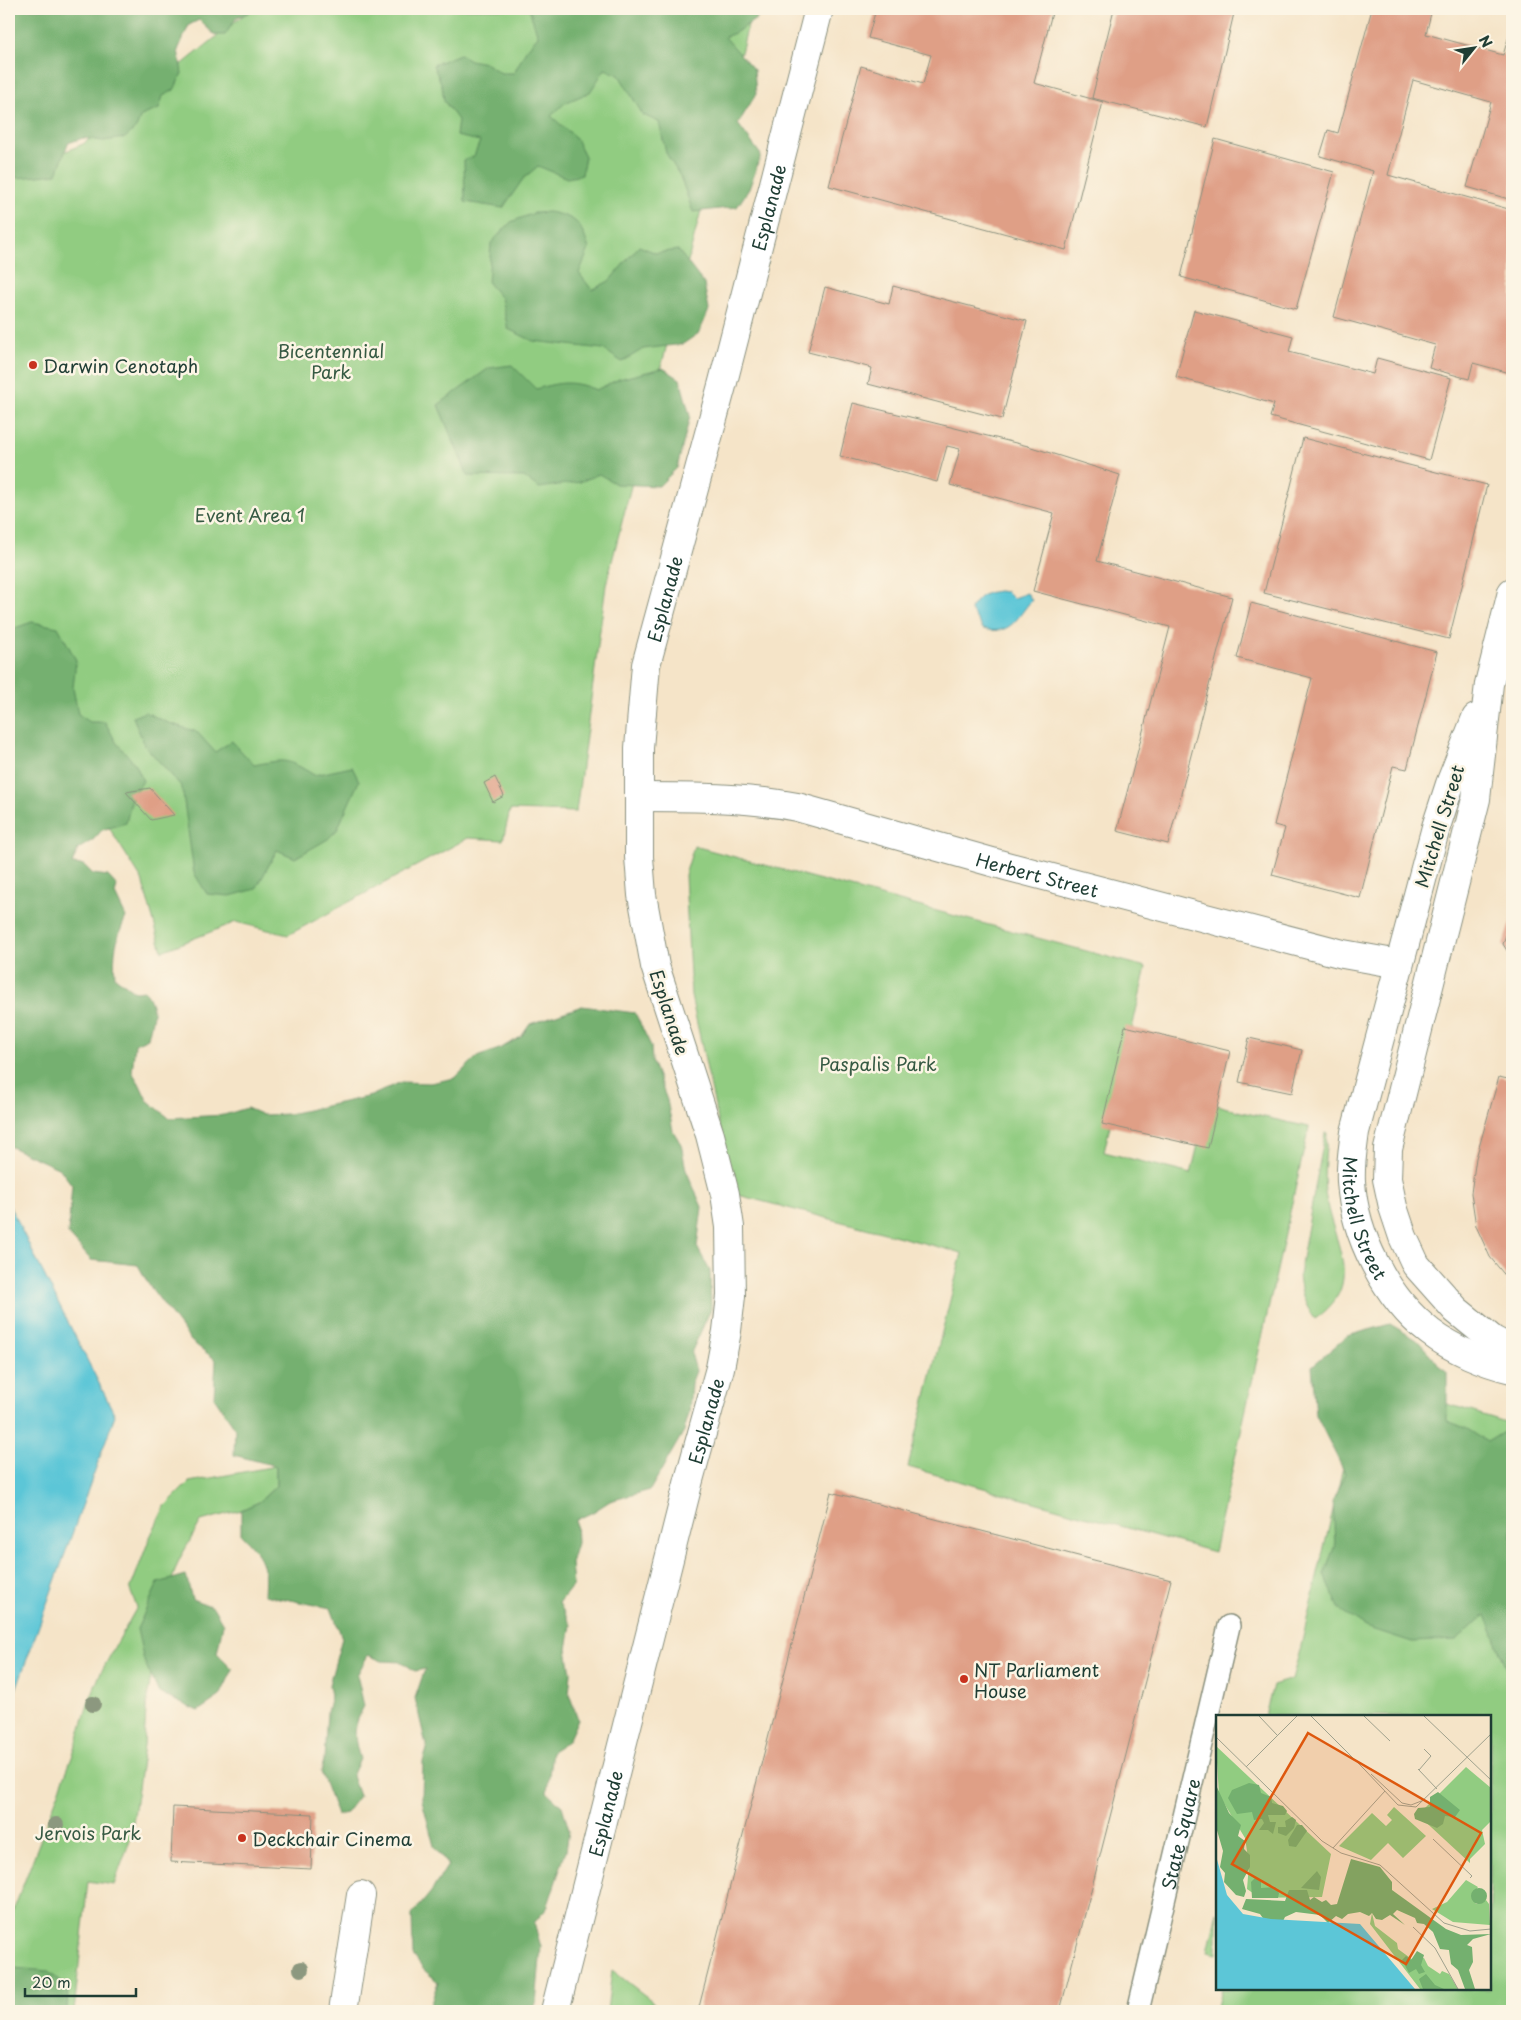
<svg xmlns="http://www.w3.org/2000/svg" width="1521" height="2020" viewBox="0 0 1521 2020" font-family="'Playpen Sans',sans-serif">
  <style>
    .green { fill: #91cc81; stroke: #58845a }
    .forest { fill: #74b06f; stroke: #4a7652 }
    .water { fill: #5cc6d7; stroke: #3e8286 }
    .building { fill: #df9f86 }
    .lines { fill: none; stroke-linecap: round; stroke-linejoin: round }
    .pedestrian-casing { stroke: #8a907e; stroke-width: 24 }
    .minor-casing { stroke: #8a907e; stroke-width: 30 }
    .tertiary-casing { stroke: #8a907e; stroke-width: 30 }
    .pedestrian { stroke: #fff; stroke-width: 21 }
    .minor { stroke: #fff; stroke-width: 28 }
    .tertiary { stroke: #fff; stroke-width: 28 }
    .tree { fill: #8c987f }
    .poi-dot { fill: #c8321e; stroke: #fcf5e5; stroke-width: 2 }
    .labels { text-anchor: middle; dominant-baseline: central; stroke-width: 5; stroke-linejoin: round; paint-order: stroke }
    .street-label { font-size: 18px; fill: #1f3d34; stroke: #fcf5e5 }
    .park-label { font-size: 18px; fill: #365a43; stroke: #fcf5e5 }
    .poi-label { font-size: 18px; fill: #1f3d34; stroke: #fcf5e5; text-anchor: start }
    .inset-road { fill: none; stroke: #9fa18d; stroke-width: 1 }
    .view { fill: #de580e; fill-opacity: 0.15; stroke: #de580e; stroke-width: 2.5 }
    .inset-edge { fill: none; stroke: #1f3d34; stroke-width: 2.5 }
  </style>
  <rect width="100%" height="100%" fill="#fcf5e5"/>
  <filter id="ink" filterUnits="userSpaceOnUse"><feTurbulence type="fractalNoise" baseFrequency=".02" numOctaves="2"/><feDisplacementMap in="SourceGraphic" scale="10" xChannelSelector="R" yChannelSelector="G"/><feConvolveMatrix kernelMatrix="1 2 1 2 8 2 1 2 1" color-interpolation-filters="sRGB"/></filter>
  <filter id="wash" filterUnits="userSpaceOnUse"><feTurbulence type="fractalNoise" baseFrequency=".0096" numOctaves="4" result="noise"/><feDisplacementMap in="SourceGraphic" scale="20" xChannelSelector="R" yChannelSelector="G"/><feGaussianBlur stdDeviation="1.12" result="paint"/><feColorMatrix in="noise" values="0 0 0 0 0 0 0 0 0 0 0 0 0 0 0 0 0 1.4 0 .05"/><feComposite in="paint" operator="in"/></filter>
  <g filter="url(#wash)">
    <rect width="100%" height="100%" fill="#f5e4c8"/>
    <path class="green" d="M251,9H752L606,585L576,812L510,810L503,840L468,838L288,935L236,922L162,951L142,880L9,669V175L83,144Z
      M694,846L1146,967L1104,1152L1191,1174L1208,1102L1237,1111L1309,1127L1214,1552L908,1467L962,1253L734,1194L691,996L685,875Z
      M1325,1133H1327C1326,1152 1323,1172 1325,1191C1330,1241 1369,1282 1315,1319C1304,1304 1301,1292 1299,1275Z
      M1364,1378L1512,1424V2011H1216L1221,1989H1490V1716H1265L1273,1685L1292,1679L1300,1650Z
      M276,1466V1486L259,1502L241,1510L201,1521L179,1560L160,1612L146,1709L144,1746L131,1837L114,1885L88,1881L74,2011H9V1922L74,1752L88,1704L100,1674L137,1607L130,1590L150,1537L165,1506L189,1482Z
      M1217,1912V1953L1208,1951Z
      M612,1970L665,2011H607Z"/>
    <path class="forest" d="M9,9H253L248,13L237,17L225,35H215L199,20L189,25L178,50L182,73L174,90L163,96L159,109L141,116L136,128L125,138L103,141L83,138L68,143L57,174L18,178L9,176Z
      M529,9H771L735,33L725,37L754,70L756,94L738,124L761,155L749,189L737,207L693,212L680,176L666,153L659,122L643,115L619,75L605,69L590,92L565,103L551,116L575,137L585,156L582,175L567,178L538,166L523,179L503,208L465,202L464,160L474,156L480,141L456,136L458,120L444,101L442,85L433,65L460,54L470,60L485,63L501,73H514L526,50L538,36Z
      M549,212C577,218 580,221 589,249L579,273L592,290L609,281L639,246L656,253L678,250L704,284L709,310L699,333L683,344L643,349L622,362L603,349L533,341L508,329L501,298L488,283L491,243L511,222L534,213Z
      M512,365L536,389C560,382 572,380 596,390L619,379L663,368L680,379L690,416L677,468L659,486L616,484L599,474L580,482L539,488L524,477L468,476L438,405L489,368Z
      M32,622L58,627L76,660L73,688L78,714L90,722H105L116,742L136,765L143,781L132,798L126,823L102,830L93,840L78,849L72,864L84,865L93,874L108,876L117,886L115,894L126,917C116,939 113,952 115,977L135,992L145,991C158,1010 152,1018 148,1038L135,1044L132,1072L139,1083L147,1100L169,1118L224,1115L247,1108L263,1115L289,1114L371,1096L401,1082L430,1083L455,1078L477,1057L499,1049L521,1037L530,1024L582,1006L635,1013L651,1046L652,1061L667,1100L673,1131L681,1144L686,1170L702,1207L697,1247L710,1271L711,1309L691,1353L696,1371L691,1384L689,1413L684,1431L650,1490L610,1501L593,1512L576,1520L577,1543L571,1563L573,1585L559,1603L571,1625L567,1649L571,1673L569,1694L578,1719L568,1741L552,1751L547,1792L562,1806L569,1830L566,1851L547,1908L534,1923L541,1947L536,2004L531,2011H430V2005L438,1982L423,1969L413,1955L412,1915L431,1892L448,1865L434,1846L422,1800L423,1762L427,1749L415,1698L425,1669L415,1671L402,1662L382,1661L368,1655L357,1675L364,1706C353,1727 353,1736 360,1759L352,1776L359,1796L346,1813L337,1815L321,1772L324,1760L327,1712L331,1696L329,1685L342,1638L331,1608L264,1595C266,1563 264,1558 241,1535V1510L259,1502L276,1486V1466L234,1455L235,1428L214,1397L216,1360L191,1341L149,1285L138,1265L91,1260L68,1234L72,1185L60,1169L9,1146V630Z
      M145,712L166,722L197,732L215,752L232,741L254,765C286,759 286,758 314,775L352,767L359,781L337,830L328,839L295,858L277,850L256,889L230,896L207,894L194,873L182,787L145,746L133,717Z
      M1390,1324L1417,1340L1447,1373V1421L1466,1428L1487,1442L1512,1427V1681L1486,1615L1456,1640L1412,1642L1366,1627L1340,1610L1324,1574L1335,1545L1333,1500L1345,1473L1316,1415L1312,1366L1347,1336Z
      M186,1575L192,1599L213,1607L223,1624L217,1653L233,1669L220,1696L198,1711L159,1693L144,1661L137,1629L158,1583Z
      M15,1968L47,1971L68,1987L67,2011H9V1973Z"/>
    <path class="water" d="M998,591L1007,592L1013,598L1027,593L1032,600C1016,618 1012,636 983,629L970,609C979,596 983,593 998,591Z
      M9,1205L115,1415L9,1709Z"/>
    <g id="blocks">
      <path class="building" d="M876,9H1053L1034,83L1103,102L1066,250L829,186L861,66L923,84L931,55L868,38Z
        M1114,9H1235L1207,127L1092,98Z
        M1372,9H1432L1426,34L1503,55L1512,26V200L1467,187L1491,102L1413,80L1388,175L1512,210V366L1510,373L1473,363L1469,379L1429,368L1435,345L1334,317L1373,171L1320,156L1328,130L1338,133Z
        M1215,139L1334,172L1296,309L1181,277Z
        M893,286L1027,321L1002,419L868,384L872,368L808,352L825,287L889,304Z
        M1194,310L1293,336L1289,352L1373,374L1377,358L1451,378L1429,460L1270,417L1274,404L1176,377Z
        M853,403L1028,446L1120,475L1097,561L1232,597L1168,844L1117,831L1170,627L1033,591L1054,513L950,485L960,449L947,446L937,482L840,456Z
        M1303,438L1487,485L1449,639L1264,593Z
        M1251,603L1437,652L1407,769L1393,766L1360,898L1272,875L1285,828L1274,825L1312,678L1237,658Z
        M495,777L504,796L493,802L484,783Z
        M150,788L174,815L151,820L126,792Z
        M1512,917V959L1503,944Z
        M1125,1026L1230,1051L1208,1148L1102,1124Z
        M1249,1038L1302,1050L1292,1093L1239,1082Z
        M1499,1077L1512,1080V1284L1490,1257L1476,1226L1471,1193L1476,1158Z
        M831,1492L1171,1580L1060,2011H698Z
        M173,1807L313,1814L311,1869L171,1862Z"/>
    </g>
  </g>
  <g filter="url(#ink)">
    <use href="#blocks" fill-opacity="0" stroke="#8a907e" stroke-width="1"/>
    <g class="lines">
      <g class="pedestrian-casing">
        <g id="pedestrian">
          <path id="s1" d="M1138,2011L1229,1626"/>
        </g>
      </g>
      <g class="minor-casing">
        <g id="minor">
          <path id="s2" d="M639,797C692,797 745,797 797,807L1006,866L1343,954L1399,964"/>
          <path d="M343,2011L361,1895"/>
          <path id="s3" d="M555,2011L689,1480L720,1368L727,1331L731,1296L730,1227L725,1194L710,1135L655,966L642,895L639,857V748L646,665L723,382L819,9"/>
        </g>
      </g>
      <g class="tertiary-casing">
        <g id="tertiary">
          <path d="M1512,592L1489,684L1476,799L1388,1149L1387,1179L1393,1207L1403,1237L1416,1265L1456,1310L1493,1340L1512,1350"/>
          <path id="s4" d="M1476,718L1450,784L1436,827L1355,1132C1353,1148 1350,1164 1351,1181C1354,1235 1386,1298 1430,1332C1452,1349 1485,1363 1512,1369"/>
        </g>
      </g>
      <use href="#pedestrian" class="pedestrian"/>
      <use href="#minor" class="minor"/>
      <use href="#tertiary" class="tertiary"/>
    </g>
    <g class="tree">
      <circle cx="93" cy="1704" r="8"/>
      <circle cx="56" cy="1825" r="8"/>
      <circle cx="301" cy="1969" r="8"/>
    </g>
  </g>
  <g class="poi-dot">
    <circle cx="33" cy="365" r="5"/>
    <circle cx="964" cy="1679" r="5"/>
    <circle cx="242" cy="1838" r="5"/>
  </g>
  <g class="labels">
    <g class="street-label">
      <text stroke="none"><textPath href="#s3" startOffset="1854">Esplanade</textPath></text>
      <text stroke="none"><textPath href="#s3" startOffset="1449">Esplanade</textPath></text>
      <text transform="translate(1439 826) rotate(-73)">Mitchell Street</text>
      <text stroke="none"><textPath href="#s2" startOffset="408">Herbert Street</textPath></text>
      <text transform="translate(670 1012) rotate(72)">Esplanade</text>
      <text stroke="none"><textPath href="#s4" startOffset="520">Mitchell Street</textPath></text>
      <text stroke="none"><textPath href="#s3" startOffset="609">Esplanade</textPath></text>
      <text stroke="none"><textPath href="#s3" startOffset="204">Esplanade</textPath></text>
      <text stroke="none"><textPath href="#s1" startOffset="182">State Square</textPath></text>
    </g>
    <g class="park-label">
      <text x="331" y="350">Bicentennial<tspan x="331" dy="21">Park</tspan></text>
      <text x="250" y="514">Event Area 1</text>
      <text x="878" y="1063">Paspalis Park</text>
      <text x="88" y="1832">Jervois Park</text>
    </g>
    <g class="poi-label">
      <text x="43" y="365">Darwin Cenotaph</text>
      <text x="974" y="1669">NT Parliament<tspan x="974" dy="21">House</tspan></text>
      <text x="252" y="1838">Deckchair Cinema</text>
    </g>
  </g>
  <g transform="translate(1216 1715)">
    <rect width="275" height="275" fill="#f5e4c8"/>
    <path d="M0,31L115,139L106,182L44,183L31,174L33,149L29,123L3,80ZM250,52L275,73V106L266,115L269,129L254,144V148L202,100ZM178,92L210,121L187,143L172,128L155,145L123,131L156,98L170,111L176,105L171,100ZM250,165L262,172L256,181L260,189L270,185L273,189L274,210L237,207L216,194L231,187ZM156,198L159,211L181,228L182,234L197,245L208,243L212,251L224,259L226,256L233,259L242,274H204L154,209Z" fill="#91cc81"/>
    <path d="M33,68L43,70L45,78L55,82L56,88L67,91L71,96L69,100H52L54,107H60L57,119L52,115H43L48,108L46,104L38,105L36,97L21,99L12,83L16,75ZM0,70L13,98L25,110L22,121L29,126L28,134L34,140V152L27,165L30,176L28,182L20,180L8,167L9,158L4,152L7,136L0,112ZM222,77L244,95L239,102L229,101L227,109L221,113L199,104L198,99L202,93L214,92V82ZM76,102L80,105L78,113L70,121L62,118V112H70L69,106ZM81,110H86L91,116L80,132L73,131L72,125ZM135,144L164,152L176,167V175L230,214L245,220L275,219L257,224L251,230L256,232L257,247L253,255L259,274H249L242,255L235,249L233,235L224,234L217,217L208,209L201,208L199,203L181,195L177,199L189,210L174,200L166,205L160,204L156,198L153,201L144,197L132,199L126,204L120,201L112,208L104,200L80,197L69,202L67,206H49L44,199L26,194L30,184L69,186L73,175H91L94,185L98,182L106,187L110,185L115,190L121,189ZM101,156L105,162L103,175L85,173ZM39,163L45,167V173L59,172L63,178L62,183H36L35,167ZM255 181a8 8 0 1 1 16 0a8 8 0 1 1-16 0ZM201,236L208,240L205,250L209,257L203,259L200,254L193,258L186,245L190,241L195,245ZM210,259L219,270L228,274H207L203,264Z" fill="#74b06f"/>
    <path d="M0,141L11,180L27,199L55,204L144,209L199,274H0Z" fill="#5cc6d7"/>
    <path class="inset-road" d="M43,1L61,20M95,1L149,55M148,1L174,26M208,1L275,65M0,22L106,126L125,138L164,150L228,208L254,216L275,214M30,52L81,1M202,54L221,74M149,55L182,90L200,92L275,19M203,55L215,41L208,34M155,59L186,88L195,90L208,85M217,124L256,161L254,163M117,133L169,76M197,212L219,233L242,274"/>
    <path class="view" d="M92,18L265,118L190,249L16,149Z"/>
    <rect width="275" height="275" class="inset-edge"/>
  </g>
  <rect width="1521" height="2020" fill="none" stroke="#fcf5e5" stroke-width="30"/>
  <g transform="translate(1474 48) rotate(60)" stroke="#fcf5e5" stroke-width="4" paint-order="stroke">
  <path d="M0-4L9 19L0 12L-9 19Z" fill="#1f3d34"/>
  <text y="-8" font-size="14" font-weight="bold" text-anchor="middle" fill="#1f3d34">N</text>
  </g>
  <path d="M25 1988v8h111v-8" fill="none" stroke="#1f3d34" stroke-width="2.5"/>
  <text x="32" y="1988" font-size="15" fill="#1f3d34" stroke="#fcf5e5" stroke-width="4" paint-order="stroke">20 m</text>
</svg>
